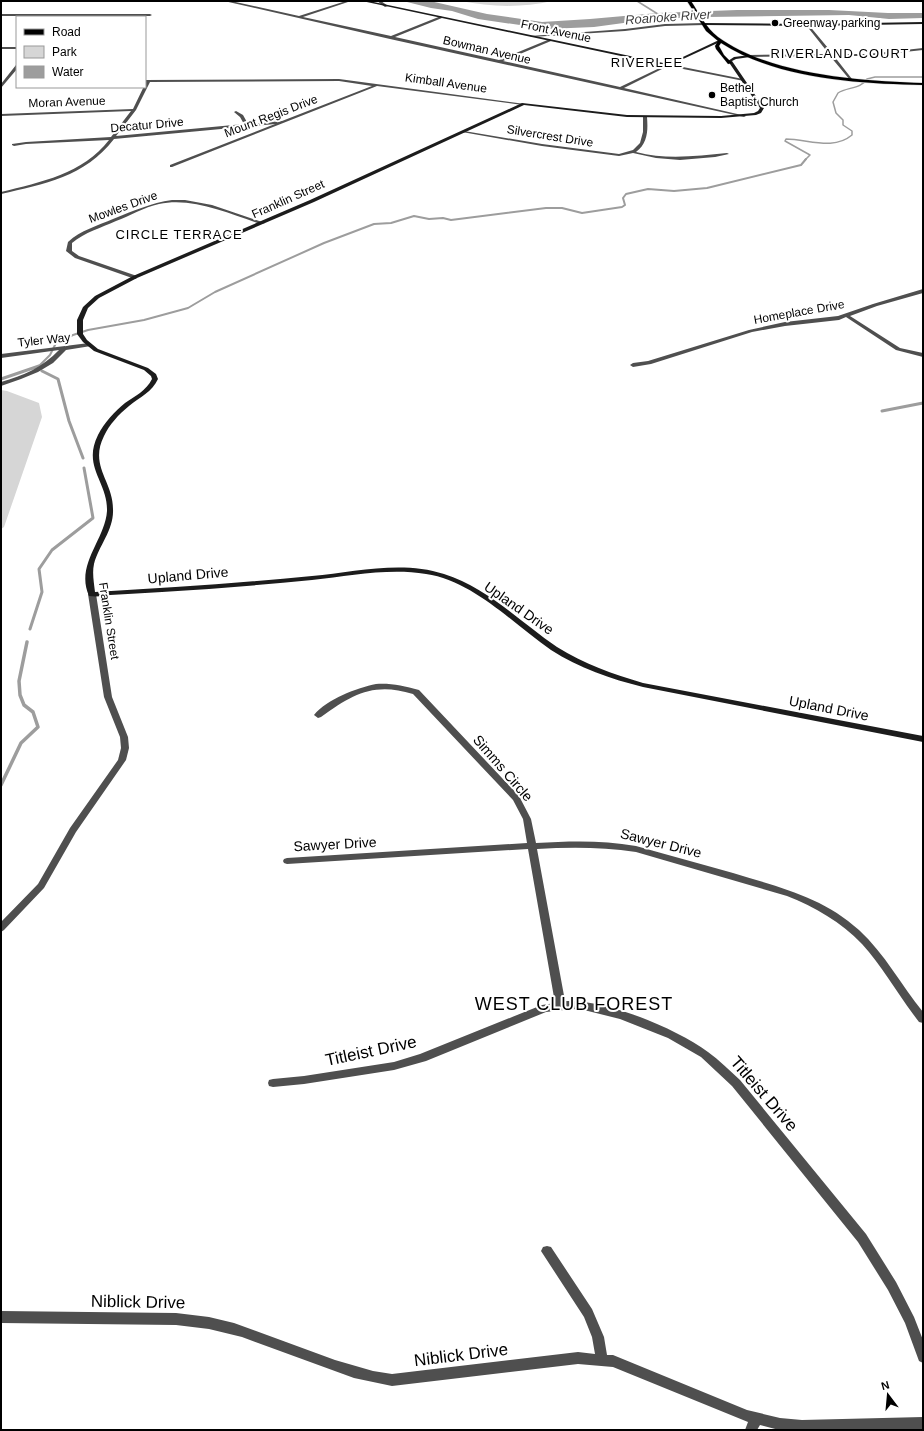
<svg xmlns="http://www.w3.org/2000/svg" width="924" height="1431" viewBox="0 0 924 1431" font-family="Helvetica,sans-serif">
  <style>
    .green { fill: #d6d6d6 }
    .water { fill: #9d9d9d }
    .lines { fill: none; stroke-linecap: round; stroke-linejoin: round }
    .stream-far3 { stroke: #9d9d9d; stroke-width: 1.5 }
    .stream-far2 { stroke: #9d9d9d; stroke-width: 2 }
    .stream-far1 { stroke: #9d9d9d; stroke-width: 3 }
    .stream { stroke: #9d9d9d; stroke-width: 3.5 }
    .primary-casing { stroke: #dbdbdb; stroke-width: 1 }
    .street { fill: #4f4f4f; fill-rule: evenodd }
    .secondary { fill: #1c1c1c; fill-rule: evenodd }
    .primary { fill: #000; fill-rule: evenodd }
    .poi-dot { fill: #000; stroke: #fff; stroke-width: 1.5 }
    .labels { text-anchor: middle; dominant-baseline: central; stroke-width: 4; stroke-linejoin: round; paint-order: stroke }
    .far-poi-label { font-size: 12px; fill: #000; stroke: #fff; text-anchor: start }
    .far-street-label { font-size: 12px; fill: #000; stroke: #fff }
    .far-water-label { font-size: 13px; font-style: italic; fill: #3e3e3e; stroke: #fff }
    .far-neighbourhood-label { font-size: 13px; letter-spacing: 1px; fill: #000; stroke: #fff }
    .street-label { font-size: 14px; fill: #000; stroke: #fff }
    .near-street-label { font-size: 17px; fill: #000; stroke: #fff }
    .near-neighbourhood-label { font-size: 18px; letter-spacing: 1px; fill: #000; stroke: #fff }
  </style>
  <rect width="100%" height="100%" fill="#fff"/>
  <path class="green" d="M461,1H552C522,8 490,7 461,1Z
    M1,390L7,391L39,403L42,417L4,527L1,529Z"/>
  <path class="water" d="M403,1H430L487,14L542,22L590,19L658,13L737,10H829L888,13H923V18L889,19L849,15L707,17L653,19L594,27L547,29L478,19L452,11L431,8Z"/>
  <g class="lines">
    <path class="stream-far3" d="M637,1L661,16
      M805,160L810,155L785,141L786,139C808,139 833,151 852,135V131L843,125V120L836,113L833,102L838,93C847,87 861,89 867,79L875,77H923"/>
    <path class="stream-far2" d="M38,367L50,355L56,343L73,335L88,330L144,320L188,308L215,292L324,243L374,224L391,223L414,216L429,219L443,218L451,220L546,208H562L582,213L622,207L625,205L623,198L626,194L648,189L674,191L707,188L801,165L806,159"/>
    <path class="stream-far1" d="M42,371L58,379L69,421L83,458
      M1,379L39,366
      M882,411L923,403
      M30,629L42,592L39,569L52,550L93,518L84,468"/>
    <path class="stream" d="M1,785L21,743L38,727L33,712L24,705L20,695L19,681L27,642"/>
    <g class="primary-casing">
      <path id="primary" d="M687,1H691C699,13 706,28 718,37C770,75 861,81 923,83V85C858,84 777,79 721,43L719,46L724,55L732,63L728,64L716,49L715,46L718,41L706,31Z"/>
    </g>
    <path class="street" d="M224,1H231L299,16L346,1H351L303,17L391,36L441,16L442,18L395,37L499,60L550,39L551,41L503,61L620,87L668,64L743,79L744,81L668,66L624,88L746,116L744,117L390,39Z
      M377,1H381L388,6L385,7Z
      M1,14H150L152,15L150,16H1Z
      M704,23L705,25L665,26L625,31L532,37L530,36L625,29L665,24Z
      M808,24L833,54H868L923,48V50L868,56H834L852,79L850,80L830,56L749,57L747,56L749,55L829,54L806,25Z
      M1,47H17V49H1Z
      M16,65H17V69L1,88V84Z
      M339,79L525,104L523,105L377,86L172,167H170V165L275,124L114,139C85,177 44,184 1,194V192C41,182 83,174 109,140L26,144L14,146L12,145V144L26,142L111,137L131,111L1,116V114L133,109L146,82H145V80ZM339,81L372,86L282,121L248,124L243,115L236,111L234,112L240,117L244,124L116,136L136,110L150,82Z
      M645,116L647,117C648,130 648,143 636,152C666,160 697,156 727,153L729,154L715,157L680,160L656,158L633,153L619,156L542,146L462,132L464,131L542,144L619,154L633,150L640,143L643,132V117Z
      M172,200H185L212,205L265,223L261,224C229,214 194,197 159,204C144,207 130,216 116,221C101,228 85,232 72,243V251L79,256L137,276V278L135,279L75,258L66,251L68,242C81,230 97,226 113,219C133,211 151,203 172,200Z
      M923,289V293L877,306L850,316L900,348L923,353V357L896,350L846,317L839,320L785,326L752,332L651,364L633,367L630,365L633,363L648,361L749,330L785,322L838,316L873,304Z
      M89,343L91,344V346L66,350L53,363L38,372L21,379L1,386V382C23,376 43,367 59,350L1,358V354Z
      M89,592H95L96,594L112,697L128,737L129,748L126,760L76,832L44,888L4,930L1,932V922L38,884L70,828L118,760L121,748L120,737L104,697L88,594Z
      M376,684C391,683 404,686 419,690L519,796L531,819L536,843C570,841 603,840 636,846C668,855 701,864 733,873C779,887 823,897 859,930C885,954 901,985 923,1012V1023L919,1022L913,1014C896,991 881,965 862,944C841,922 815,907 787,896L636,852C603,847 570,847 537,849L565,1001C606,999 675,1028 708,1052C719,1060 729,1070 740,1080L866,1234L896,1282L914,1317L923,1340V1363L919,1361L905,1323L888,1290L858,1242L732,1086L701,1057L668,1038L620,1019L588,1011L573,1009L546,1012L426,1061L394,1070L304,1084L273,1087L269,1086L268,1083L269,1080L273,1079L304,1076L394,1062L420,1054L542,1005L555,1003L528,849L287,864L284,863L283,861L284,859L287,858L527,843L523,819L513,800L413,694C374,682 353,694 321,717L318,718L314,715C327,699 357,688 376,684Z
      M547,1246L551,1247L592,1309L604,1337L607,1355H613L747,1410L780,1418L802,1420L923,1417V1429L779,1430L760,1425L757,1430H745L748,1422L613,1367L578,1364L392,1386L354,1378L242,1337L209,1329L176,1325L1,1323V1311L176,1313L209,1317L234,1323L335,1360L373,1371L392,1374L578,1352L595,1354L592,1337L584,1317L541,1251L543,1247Z"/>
    <path class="secondary" d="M362,1H369L668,64L719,40L722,41L668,66Z
      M923,22V24L808,26L704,25L702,24L704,23L808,24Z
      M750,55V57L736,59L732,61L764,108L761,113L756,115L721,118L627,117L524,105L314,202L137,278L99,298L88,308L83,320V334L87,340L98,349L148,368L156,374L158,379C152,392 140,397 129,406C119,414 109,425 104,436C89,466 113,481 113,509C114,530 99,545 94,564C92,573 94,583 95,592C167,588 240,583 312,576C354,572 402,560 444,574C488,588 520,622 557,647C584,664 613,674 643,683L923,736V742L643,687C611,679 579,668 551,650C513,624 474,581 426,574C388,568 350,576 312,580C262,585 212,589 162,592C145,593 128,594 110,595C104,596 96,597 89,596C75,565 105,540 107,511C108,482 82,467 98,435C104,423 115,411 125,403C135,396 146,391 152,379L151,376L144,370L94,351L83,342L77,334V320L83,307L95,296L133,276L310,200L522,103L627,115L721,116L754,113L758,111L760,108L728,61L734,57Z"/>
    <use href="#primary" class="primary"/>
  </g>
  <g class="poi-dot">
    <circle cx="775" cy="23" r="4"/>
    <circle cx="712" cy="95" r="4"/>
  </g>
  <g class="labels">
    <g class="far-poi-label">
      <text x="783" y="23">Greenway parking</text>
      <text x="720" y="88">Bethel<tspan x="720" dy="14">Baptist Church</tspan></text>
    </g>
    <g class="far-street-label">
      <text transform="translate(556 31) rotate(12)">Front Avenue</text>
      <text transform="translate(487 50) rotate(13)">Bowman Avenue</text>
      <text transform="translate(446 83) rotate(8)">Kimball Avenue</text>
      <text transform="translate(67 102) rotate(-2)">Moran Avenue</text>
      <text transform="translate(271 116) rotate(-21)">Mount Regis Drive</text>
      <text transform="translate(147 125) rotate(-5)">Decatur Drive</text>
      <text transform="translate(550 136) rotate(9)">Silvercrest Drive</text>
      <text transform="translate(288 199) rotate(-24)">Franklin Street</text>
      <text transform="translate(123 207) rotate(-20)">Mowles Drive</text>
      <text transform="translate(799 312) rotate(-10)">Homeplace Drive</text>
      <text transform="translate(44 340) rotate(-6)">Tyler Way</text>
      <text transform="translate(109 621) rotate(81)">Franklin Street</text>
    </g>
    <g class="far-water-label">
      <text transform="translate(668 17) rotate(-4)">Roanoke River</text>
    </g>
    <g class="far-neighbourhood-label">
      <text x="840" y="53">RIVERLAND COURT</text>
      <text x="647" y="62">RIVERLEE</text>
      <text x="179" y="234">CIRCLE TERRACE</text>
    </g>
    <g class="street-label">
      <text transform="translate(188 575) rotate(-5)">Upland Drive</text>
      <text transform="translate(519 608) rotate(35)">Upland Drive</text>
      <text transform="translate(829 708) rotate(11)">Upland Drive</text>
      <text transform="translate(503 768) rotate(49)">Simms Circle</text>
      <text transform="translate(661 843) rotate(14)">Sawyer Drive</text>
      <text transform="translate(335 844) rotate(-3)">Sawyer Drive</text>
    </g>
    <g class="near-street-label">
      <text transform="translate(371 1051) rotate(-12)">Titleist Drive</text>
      <text transform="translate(764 1094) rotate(49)">Titleist Drive</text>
      <text transform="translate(138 1302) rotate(1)">Niblick Drive</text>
      <text transform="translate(461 1355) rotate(-7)">Niblick Drive</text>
    </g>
    <g class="near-neighbourhood-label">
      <text x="574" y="1004">WEST CLUB FOREST</text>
    </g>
  </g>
  <rect width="924" height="1431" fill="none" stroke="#000000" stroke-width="4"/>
  <rect x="16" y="16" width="130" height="72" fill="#ffffff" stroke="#999999"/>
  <rect x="24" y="29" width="20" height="6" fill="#000000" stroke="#999999"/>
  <text x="52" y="36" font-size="12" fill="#000000">Road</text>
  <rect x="24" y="46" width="20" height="12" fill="#d6d6d6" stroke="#999999"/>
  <text x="52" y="56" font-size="12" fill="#000000">Park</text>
  <rect x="24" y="66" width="20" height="12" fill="#9d9d9d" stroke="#999999"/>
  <text x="52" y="76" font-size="12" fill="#000000">Water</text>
  <g transform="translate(888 1395) rotate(344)" stroke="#ffffff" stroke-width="3" paint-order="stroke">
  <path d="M0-3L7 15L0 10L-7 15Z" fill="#000000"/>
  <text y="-6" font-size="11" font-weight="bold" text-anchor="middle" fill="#000000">N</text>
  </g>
</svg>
